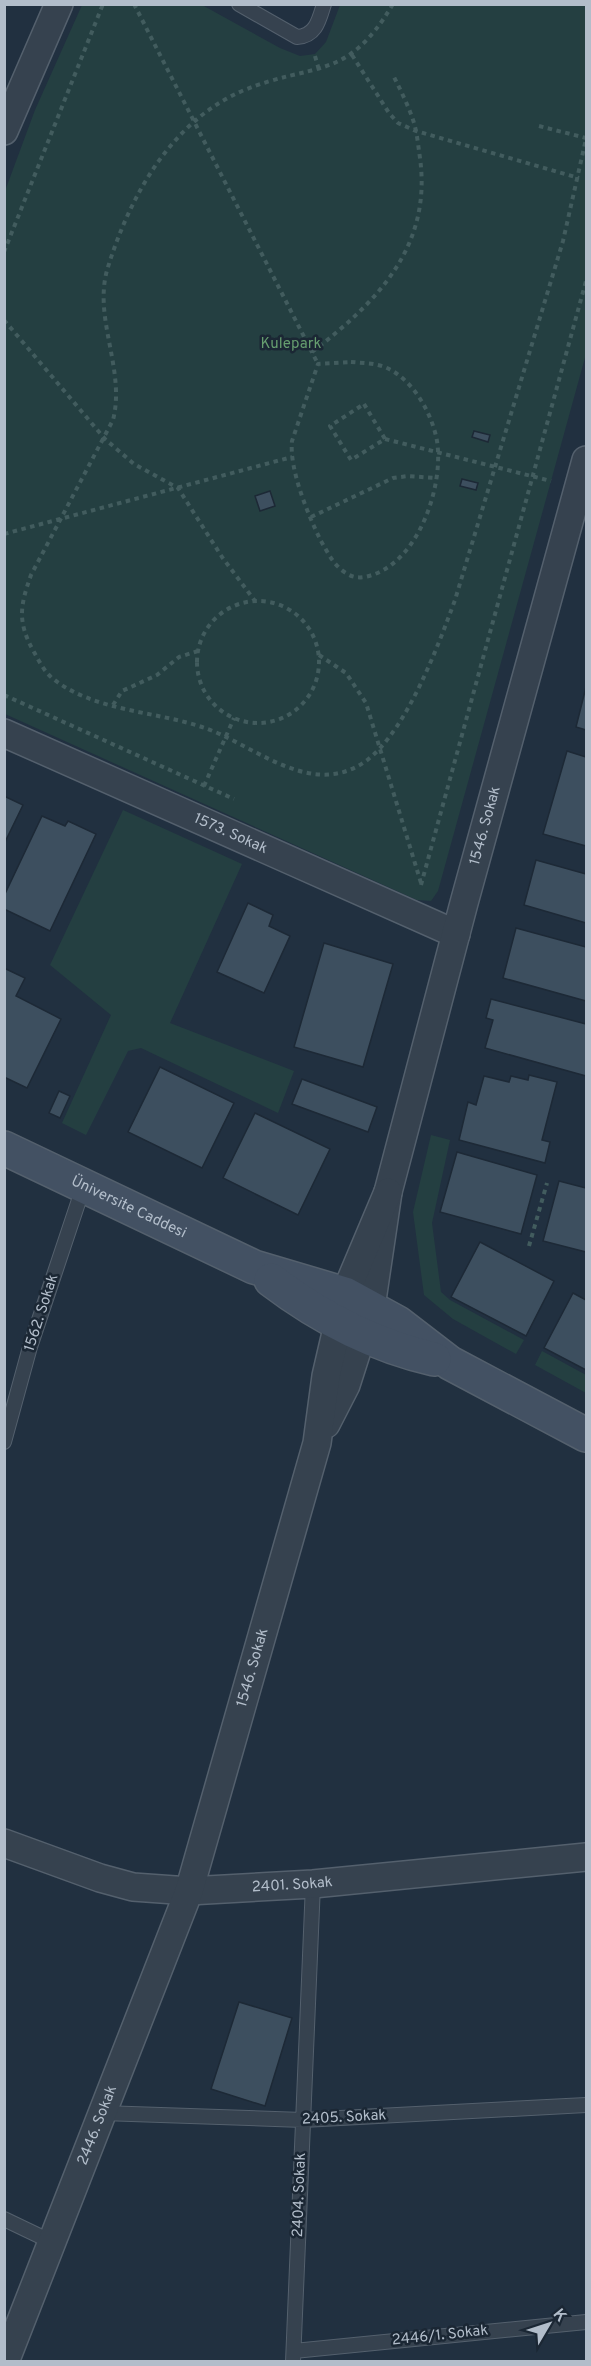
<svg xmlns="http://www.w3.org/2000/svg" width="591" height="2366" viewBox="0 0 591 2366" font-family="Overpass,sans-serif">
  <style>
    .green { fill: #243f41 }
    .building { fill: #3d4f5f; stroke: #1d2936; stroke-width: 1.5 }
    .lines { fill: none; stroke-linecap: round; stroke-linejoin: round }
    .lane-casing { stroke: #54606d; stroke-width: 16 }
    .street-casing { stroke: #54606d; stroke-width: 30 }
    .secondary-casing { stroke: #54606d; stroke-width: 36 }
    .path { stroke: #425c5e; stroke-width: 4; stroke-dasharray: 4.5 4.5; stroke-linecap: butt }
    .lane { stroke: #36424f; stroke-width: 14 }
    .street { stroke: #36424f; stroke-width: 27 }
    .secondary { stroke: #435163; stroke-width: 33 }
    .labels { text-anchor: middle; dominant-baseline: central; stroke-width: 5; stroke-linejoin: round; paint-order: stroke }
    .park-label { font-size: 15px; fill: #669e6f; stroke: #1b2734 }
    .street-label { font-size: 15px; fill: #b2bdca; stroke: #1b2734 }
  </style>
  <rect width="100%" height="100%" fill="#213040"/>
  <path class="green" d="M82,5H202L280,48L300,56L315,54L326,42L340,5H586V354L438,891L431,901L417,900L5,714V191L35,110Z
    M123,810L242,864L170,1023L294,1071L278,1113L141,1048L128,1051L86,1135L62,1123L111,1015L50,965Z
    M431,1135L450,1140L432,1223L441,1292L450,1300L524,1340L516,1354L453,1319L424,1295L413,1212Z
    M542,1351L586,1375V1393L535,1365Z"/>
  <path class="building" d="M474,431L490,435L488,442L472,437Z
    M462,479L478,483L476,490L460,486Z
    M270,491L275,506L260,511L255,496Z
    M586,687V730L576,727Z
    M567,751L586,757V846L543,834Z
    M4,796L23,805L4,844Z
    M42,816L65,826L68,821L96,834L50,931L4,909V896Z
    M536,860L586,874V923L524,905Z
    M248,903L273,915L269,926L290,936L264,993L217,972Z
    M516,928L586,947V1001L503,978Z
    M324,943L393,964L363,1067L294,1047Z
    M4,968L25,978L16,996L61,1019L27,1088L4,1077Z
    M491,999L586,1024V1076L485,1048L493,1020L486,1018Z
    M160,1067L234,1103L202,1168L128,1132Z
    M529,1075L557,1082L542,1140L550,1142L545,1163L459,1140L468,1102L476,1105L484,1076L509,1082L511,1076L528,1080Z
    M302,1079L377,1107L368,1132L292,1104Z
    M59,1091L70,1096L60,1118L49,1113Z
    M255,1113L330,1149L298,1215L223,1178Z
    M457,1152L537,1175L521,1234L440,1212Z
    M559,1181L586,1188V1252L543,1241Z
    M480,1242L554,1281L526,1336L451,1297Z
    M573,1293L586,1300V1370L544,1348Z
    M239,2002L292,2018L265,2106L211,2089Z"/>
  <g class="lines">
    <g class="lane-casing">
      <path id="lane" d="M239,4L297,37C316,36 319,20 324,4
        M4,1442L30,1347L84,1185
        M102,2113L303,2120L586,2105
        M4,2219L52,2242
        M294,2351L586,2322
        M293,2362L313,1884"/>
    </g>
    <g class="street-casing">
      <g id="street">
        <path d="M4,131L59,4"/>
        <path id="s1" d="M4,733L456,934"/>
        <path id="s2" d="M326,1424L346,1385L371,1307L388,1192L464,903L586,460"/>
        <path id="s3" d="M4,1843L100,1878L133,1887L189,1891L313,1884L586,1857"/>
        <path id="s4" d="M5,2362L189,1891L317,1443L326,1376L345,1294L388,1192"/>
      </g>
    </g>
    <g class="secondary-casing">
      <g id="secondary">
        <path id="s5" d="M4,1148L254,1267L345,1294L398,1323L450,1363L586,1435"/>
        <path d="M271,1280C321,1318 373,1345 434,1359"/>
      </g>
    </g>
    <path class="path" d="M134,4L318,364
      M393,4C346,83 314,61 242,91C171,122 130,196 108,267C92,317 126,369 113,420L31,575C20,606 17,622 34,652C39,661 44,671 52,678C93,711 154,711 202,727C251,743 305,795 358,766C403,742 438,646 455,600L563,241L586,139
      M586,4V5
      M352,55L389,113L398,123L416,131L579,178
      M315,56L319,70
      M539,126L586,138
      M4,252L103,4
      M4,320L105,439L134,464L178,488L222,557L255,601
      M312,352C377,302 432,247 420,158C418,145 417,130 412,117C407,103 400,89 393,75
      M351,362C363,363 376,363 387,368C413,380 432,413 437,441C444,486 419,560 372,575C363,578 354,579 346,573C334,566 328,553 321,541C308,515 289,469 292,441L318,364Z
      M364,404L385,439L351,460L330,426Z
      M385,439L551,481
      M311,517L393,478L408,476L435,478
      M4,534L292,457
      M197 662a61 61 0 1 1 122 0a61 61 0 1 1-122 0Z
      M319,655L346,673L366,703L421,883
      M4,695L234,799
      M113,705L122,691L157,675L179,657L198,651
      M204,786L234,718
      M421,885L586,281
      M529,1246L547,1183"/>
    <use href="#lane" class="lane"/>
    <use href="#street" class="street"/>
    <use href="#secondary" class="secondary"/>
  </g>
  <g class="labels">
    <g class="park-label">
      <text x="291" y="344">Kulepark</text>
    </g>
    <g class="street-label">
      <text stroke="none"><textPath href="#s2" startOffset="621">1546. Sokak</textPath></text>
      <text stroke="none"><textPath href="#s1" startOffset="248">1573. Sokak</textPath></text>
      <text stroke="none"><textPath href="#s5" startOffset="138">Üniversite Caddesi</textPath></text>
      <text transform="translate(42 1313) rotate(-72)">1562. Sokak</text>
      <text stroke="none"><textPath href="#s4" startOffset="738">1546. Sokak</textPath></text>
      <text stroke="none"><textPath href="#s3" startOffset="296">2401. Sokak</textPath></text>
      <text transform="translate(344 2118) rotate(-3)">2405. Sokak</text>
      <text stroke="none"><textPath href="#s4" startOffset="254">2446. Sokak</textPath></text>
      <text transform="translate(300 2195) rotate(-88)">2404. Sokak</text>
      <text transform="translate(440 2336) rotate(-6)">2446/1. Sokak</text>
    </g>
  </g>
  <rect width="591" height="2366" fill="none" stroke="#b2bdca" stroke-width="12"/>
  <g transform="translate(549 2324) rotate(51)" stroke="#1b2734" stroke-width="4.5" paint-order="stroke">
  <path d="M0-4.5L10 22L0 15L-10 22Z" fill="#b2bdca"/>
  <text y="-9" font-size="16" font-weight="bold" text-anchor="middle" fill="#b2bdca">K</text>
  </g>
</svg>
